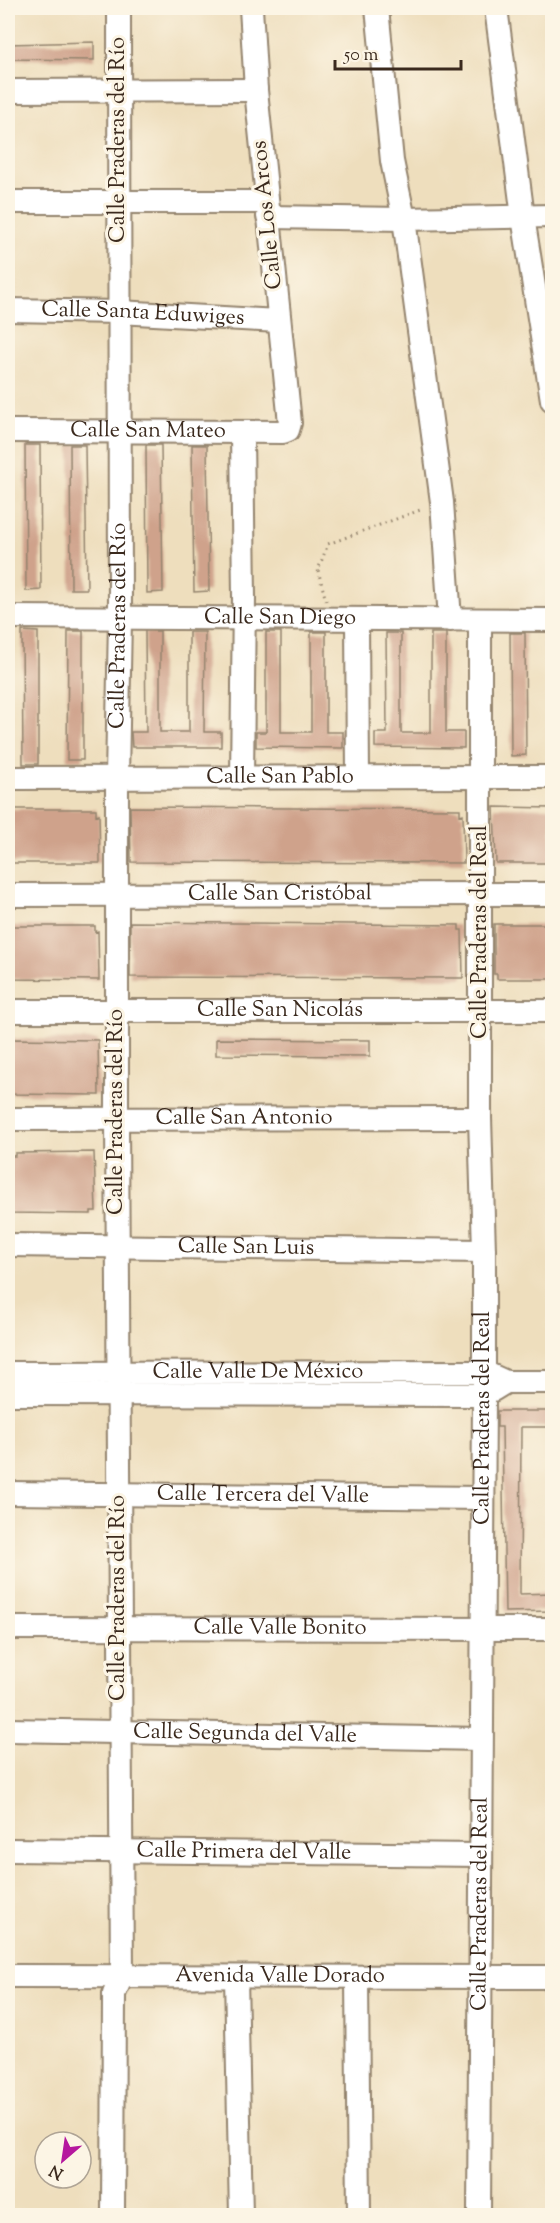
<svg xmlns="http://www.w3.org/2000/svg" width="560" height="2223" viewBox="0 0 560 2223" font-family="'Sorts Mill Goudy',serif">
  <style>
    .building { fill: #cfa28b }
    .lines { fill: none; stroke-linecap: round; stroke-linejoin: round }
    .minor-casing { stroke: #94846e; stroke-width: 26 }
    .path { stroke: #94846e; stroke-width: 3; stroke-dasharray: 1.5 4.5; stroke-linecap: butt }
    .minor { stroke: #fff; stroke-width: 22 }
    .labels { text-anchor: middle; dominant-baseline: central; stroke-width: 6; stroke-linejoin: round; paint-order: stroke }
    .street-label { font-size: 22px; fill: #3b2a1e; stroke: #fcf5e5 }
  </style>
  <rect width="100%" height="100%" fill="#fcf5e5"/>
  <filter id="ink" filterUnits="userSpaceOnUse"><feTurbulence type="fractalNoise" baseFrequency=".0167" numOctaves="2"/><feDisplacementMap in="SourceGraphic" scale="12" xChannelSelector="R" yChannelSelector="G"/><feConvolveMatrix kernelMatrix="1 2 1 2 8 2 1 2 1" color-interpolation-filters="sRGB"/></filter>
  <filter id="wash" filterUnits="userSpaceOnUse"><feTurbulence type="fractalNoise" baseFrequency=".008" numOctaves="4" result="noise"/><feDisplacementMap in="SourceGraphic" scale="24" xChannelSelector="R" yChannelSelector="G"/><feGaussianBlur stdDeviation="1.35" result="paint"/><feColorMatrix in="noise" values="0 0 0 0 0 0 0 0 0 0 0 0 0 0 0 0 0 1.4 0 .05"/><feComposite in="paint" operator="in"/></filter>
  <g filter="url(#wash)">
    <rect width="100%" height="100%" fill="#eedebd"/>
    <g id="blocks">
      <path class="building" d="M94,42V60L8,59V44Z
        M25,445H40L41,590L26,591Z
        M70,445H85L87,589H71Z
        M146,445H161L163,592L147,593Z
        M192,445H207L209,591L194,592Z
        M22,631L38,632V764H23Z
        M68,631H83V760H67Z
        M145,631H160V732H189V632H205L204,732H221V747H132L131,732H146Z
        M266,632H281V732H311V632H326V732H343V748L256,747V732H266Z
        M386,633H401V733H431V633H446V732H464V748L375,747V733H387Z
        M510,633H525L526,755L511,756Z
        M130,807L460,809V815L463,814L464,863L131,862Z
        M494,807L552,808V863H496Z
        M8,809H96V815L99,814L100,863H8Z
        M130,922L459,925V930H462L463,978L130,977Z
        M494,924H550V930H552V979H497V974H494Z
        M8,926H95V932L98,931L99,980L8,979Z
        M8,1039L98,1040L99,1095L8,1094Z
        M216,1039L370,1040V1056L216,1055Z
        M94,1152L96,1211H91V1214L11,1213V1211H8L10,1156H15V1153Z
        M497,1411H552V1427H521L520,1594L552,1593V1611L505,1612L502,1427H497Z"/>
    </g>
  </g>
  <g filter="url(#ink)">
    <use href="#blocks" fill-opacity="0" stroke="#94846e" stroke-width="1.5"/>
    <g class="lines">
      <g class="minor-casing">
        <g id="minor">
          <path d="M377,8L392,161L404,219L442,502L450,620"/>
          <path d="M496,8L523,217L552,400"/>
          <path d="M8,91L256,90"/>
          <path d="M8,202H267"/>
          <path d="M268,217L404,219L552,216"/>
          <path id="s1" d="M8,310L119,312L278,321"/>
          <path id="s2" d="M8,431L283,432L288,430L290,423L256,90L251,8"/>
          <path id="s3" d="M8,617L552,620"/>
          <path d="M357,619L358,777"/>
          <path id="s4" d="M8,778L552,777"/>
          <path d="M242,778L244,597L242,433"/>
          <path id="s5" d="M8,895L552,894"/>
          <path id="s6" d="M8,1011H552"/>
          <path id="s7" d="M8,1119L480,1118"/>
          <path id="s8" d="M8,1245L484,1251"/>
          <path id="s9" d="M8,1373L484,1372L506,1382"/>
          <path d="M493,1390L506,1382H552"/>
          <path d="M8,1394L484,1395"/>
          <path id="s10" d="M8,1493L483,1498"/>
          <path id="s11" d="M8,1628L552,1629"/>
          <path id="s12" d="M8,1730L481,1739"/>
          <path id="s13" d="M8,1850L481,1855"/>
          <path id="s14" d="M8,1976L552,1977"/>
          <path d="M236,1977L241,2216"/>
          <path d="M357,1977L359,2216"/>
          <path id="s15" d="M113,2216L114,1994L122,1976L117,1119V778L120,619L119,8"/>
          <path id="s16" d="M479,2216L484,1395V1251L480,1118V620"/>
        </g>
      </g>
      <path class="path" d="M326,601L318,570L328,544L423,509"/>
      <use href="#minor" class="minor"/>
    </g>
  </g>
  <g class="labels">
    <g class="street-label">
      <text transform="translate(119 140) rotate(-90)">Calle Praderas del Río</text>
      <text transform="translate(268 215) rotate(-96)">Calle Los Arcos</text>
      <text stroke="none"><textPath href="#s1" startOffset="135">Calle Santa Eduwiges</textPath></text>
      <text stroke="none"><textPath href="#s2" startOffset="140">Calle San Mateo</textPath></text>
      <text stroke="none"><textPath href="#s3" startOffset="272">Calle San Diego</textPath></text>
      <text stroke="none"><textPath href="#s15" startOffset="1592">Calle Praderas del Río</textPath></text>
      <text stroke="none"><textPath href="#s4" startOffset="272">Calle San Pablo</textPath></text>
      <text stroke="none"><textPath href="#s5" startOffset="272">Calle San Cristóbal</textPath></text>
      <text transform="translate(481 932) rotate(-90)">Calle Praderas del Real</text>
      <text stroke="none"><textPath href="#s6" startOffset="272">Calle San Nicolás</textPath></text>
      <text transform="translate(117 1112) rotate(-90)">Calle Praderas del Río</text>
      <text stroke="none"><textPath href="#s7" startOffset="236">Calle San Antonio</textPath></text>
      <text stroke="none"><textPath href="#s8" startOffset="238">Calle San Luis</textPath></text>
      <text stroke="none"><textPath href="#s9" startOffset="250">Calle Valle De México</textPath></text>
      <text stroke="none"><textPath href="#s16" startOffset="798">Calle Praderas del Real</textPath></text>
      <text stroke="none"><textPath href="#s10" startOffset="255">Calle Tercera del Valle</textPath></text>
      <text transform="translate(119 1598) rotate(-90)">Calle Praderas del Río</text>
      <text stroke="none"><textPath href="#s11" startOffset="272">Calle Valle Bonito</textPath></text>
      <text stroke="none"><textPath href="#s12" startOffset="237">Calle Segunda del Valle</textPath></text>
      <text stroke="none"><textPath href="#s13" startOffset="236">Calle Primera del Valle</textPath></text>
      <text stroke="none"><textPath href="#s16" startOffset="312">Calle Praderas del Real</textPath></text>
      <text stroke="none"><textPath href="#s14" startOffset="272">Avenida Valle Dorado</textPath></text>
    </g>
  </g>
  <rect width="560" height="2223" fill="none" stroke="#fcf5e5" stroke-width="30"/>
  <g transform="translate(63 2160) rotate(209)"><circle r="28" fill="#fcf5e5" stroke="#afa495" stroke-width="1.5"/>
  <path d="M0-4.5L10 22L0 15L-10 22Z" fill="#b5179e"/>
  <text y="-9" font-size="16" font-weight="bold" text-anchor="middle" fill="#3b2a1e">N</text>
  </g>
  <path d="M335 60v9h126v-9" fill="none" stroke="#3b2a1e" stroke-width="3"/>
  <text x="344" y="60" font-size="18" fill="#3b2a1e" stroke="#fcf5e5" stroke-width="4.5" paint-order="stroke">50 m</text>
</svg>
